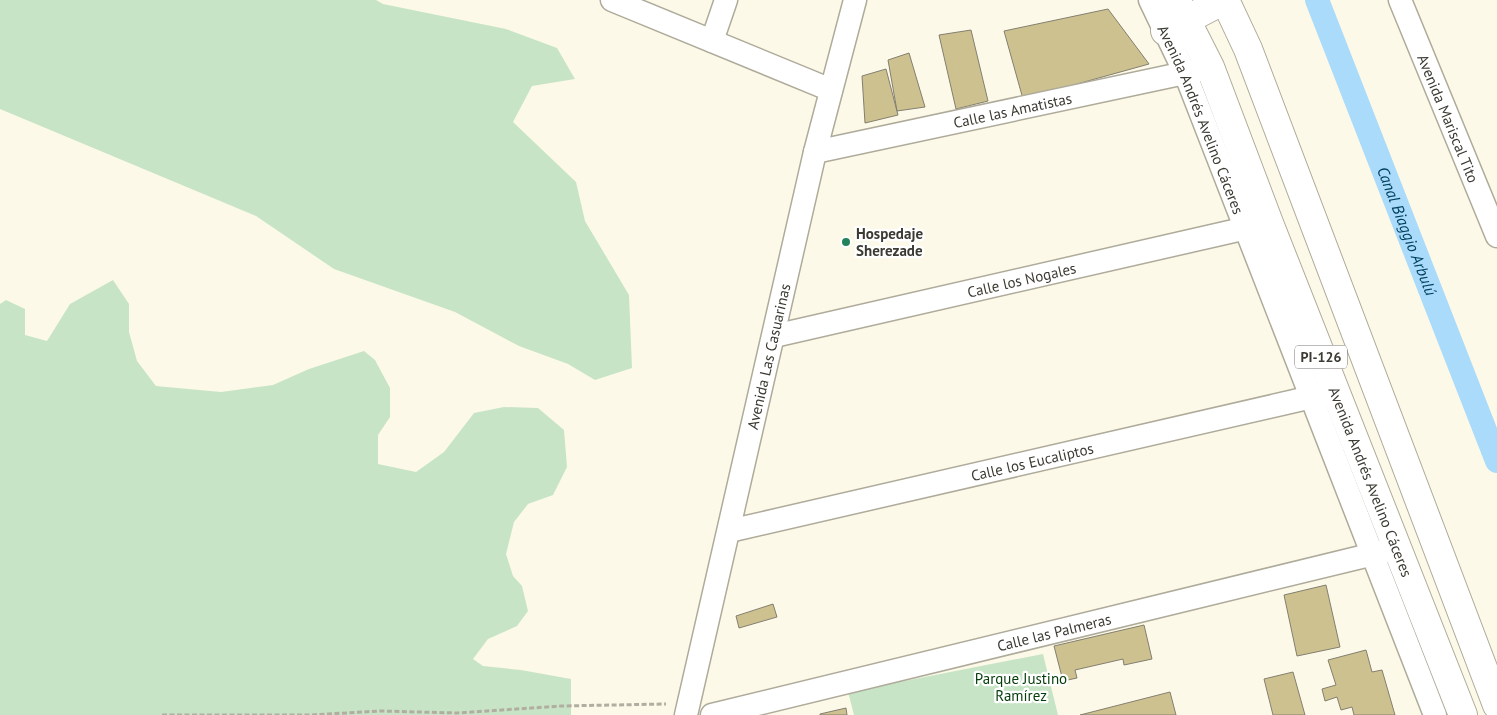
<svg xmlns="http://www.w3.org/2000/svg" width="1497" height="715" viewBox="0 0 1497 715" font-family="'PT Sans',sans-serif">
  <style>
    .green { fill: #c7e5c6 }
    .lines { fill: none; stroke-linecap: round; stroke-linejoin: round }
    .canal { stroke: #aadbfa; stroke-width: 24 }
    .building { fill: #cec190; stroke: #837f70 }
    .minor-casing { stroke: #afab9b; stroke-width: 25 }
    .highway-casing { stroke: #afab9b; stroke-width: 30 }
    .path { stroke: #b1aea1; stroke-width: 3; stroke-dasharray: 5 2.5; stroke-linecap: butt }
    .minor { stroke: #fff; stroke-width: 22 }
    .highway { stroke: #fff; stroke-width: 28 }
    .poi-dot { fill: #228259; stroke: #fff; stroke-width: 2 }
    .labels { text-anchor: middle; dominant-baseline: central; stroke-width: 4.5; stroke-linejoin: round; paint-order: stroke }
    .shield { fill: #fff; stroke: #767570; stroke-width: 1 }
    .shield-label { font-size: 14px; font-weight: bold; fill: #3b3a33 }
    .street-label { font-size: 15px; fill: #3b3a33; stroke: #fff }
    .poi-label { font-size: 15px; font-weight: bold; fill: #3b3a33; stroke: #fff; text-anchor: start }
    .park-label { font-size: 15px; fill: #043c0a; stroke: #fff }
    .water-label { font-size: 16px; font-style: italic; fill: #00415f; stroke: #fff }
  </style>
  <rect width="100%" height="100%" fill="#fdf9e8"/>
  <path class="green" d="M0,0H376L383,4L506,29L557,48L575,79L532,86L513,122L576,182L585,221L629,295L632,368L595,380L568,364L519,346L455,312L334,269L256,216L0,109Z
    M113,280L129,304V332L137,361L156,386L221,392L273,385L309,369L364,351L375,360L390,388V417L378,435V464L416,472L444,452L474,413L504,407L538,408L564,430L567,467L553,495L528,504L514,522L506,554L513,576L522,586L528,611L517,626L488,639L473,659L483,666L521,670L571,679V715H0V304L6,300L25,309V335L47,341L70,304Z
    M1043,654L1058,715H854L848,692Z"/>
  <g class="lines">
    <path class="canal" id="s1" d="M1317,0L1497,461"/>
  </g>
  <path class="building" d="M1108,9L1149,64L1023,99L1004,31Z
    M971,30L988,101L956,109L939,35Z
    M909,53L925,107L897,111L888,60Z
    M886,69L898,115L865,123L862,76Z
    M1326,585L1340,647L1297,656L1284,595Z
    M773,604L777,617L739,628L736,616Z
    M1144,625L1152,659L1124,665L1123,659L1075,670L1077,678L1063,681L1054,646Z
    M1366,650L1372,672L1382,670L1395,715H1354L1352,707L1341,710L1337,697L1325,701L1322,689L1336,685L1328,660Z
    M1293,672L1305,715H1273L1264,679Z
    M1170,692L1176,715H1080Z
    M846,708L847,715H820V714Z"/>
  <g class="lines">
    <g class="minor-casing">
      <g id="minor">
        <path d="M612,0L831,90"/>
        <path id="s2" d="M1150,0L1185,73L1435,715"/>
        <path id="s3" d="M1400,0L1497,236"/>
        <path d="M712,41L726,0"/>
        <path id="s4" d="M815,152L1199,70"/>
        <path id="s5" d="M774,336L1260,225"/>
        <path id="s6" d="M729,531L1325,394"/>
        <path id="s7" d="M686,715L815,152L855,0"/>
        <path id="s8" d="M712,715L1386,551"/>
      </g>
    </g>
    <g class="highway-casing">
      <g id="highway">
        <path id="s9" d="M1176,0L1210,67L1269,223L1463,715"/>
        <path d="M1225,0L1248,49L1497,705"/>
        <path d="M1165,31L1224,0"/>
      </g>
    </g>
    <path class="path" d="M162,715H310L380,711L457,713L561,706L666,704"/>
    <use href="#minor" class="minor"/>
    <use href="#highway" class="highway"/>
  </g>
  <circle class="poi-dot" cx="846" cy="242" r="5"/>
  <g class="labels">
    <rect class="shield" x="1295" y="345.5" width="52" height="23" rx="4"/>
    <g class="shield-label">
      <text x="1321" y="357">PI-126</text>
    </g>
    <g class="street-label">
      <text stroke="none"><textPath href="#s4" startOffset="202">Calle las Amatistas</textPath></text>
      <text stroke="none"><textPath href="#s3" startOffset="128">Avenida Mariscal Tito</textPath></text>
      <text stroke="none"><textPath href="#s2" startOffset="130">Avenida Andrés Avelino Cáceres</textPath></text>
      <text stroke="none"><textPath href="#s5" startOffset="254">Calle los Nogales</textPath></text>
      <text stroke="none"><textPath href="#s7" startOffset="368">Avenida Las Casuarinas</textPath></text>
      <text stroke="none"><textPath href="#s6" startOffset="311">Calle los Eucaliptos</textPath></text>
      <text stroke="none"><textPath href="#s9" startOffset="520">Avenida Andrés Avelino Cáceres</textPath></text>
      <text stroke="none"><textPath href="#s8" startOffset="352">Calle las Palmeras</textPath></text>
    </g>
    <g class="poi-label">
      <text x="856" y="233">Hospedaje<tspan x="856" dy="17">Sherezade</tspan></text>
    </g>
    <g class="park-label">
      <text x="1021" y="678">Parque Justino<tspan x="1021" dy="17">Ramírez</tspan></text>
    </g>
    <g class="water-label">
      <text stroke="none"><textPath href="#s1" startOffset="248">Canal Biaggio Arbulú</textPath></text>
    </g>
  </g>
</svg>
